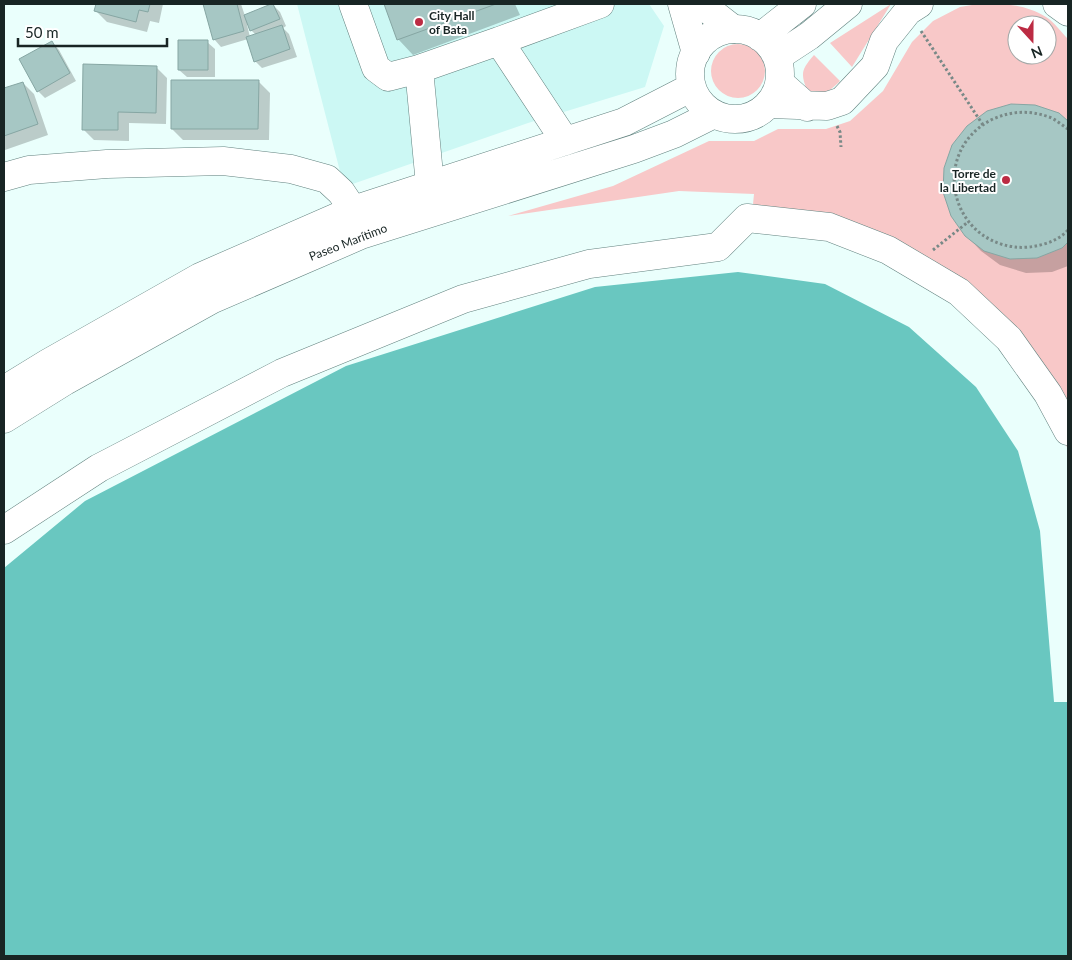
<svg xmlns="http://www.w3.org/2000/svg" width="1072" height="960" viewBox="0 0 1072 960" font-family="Lato,sans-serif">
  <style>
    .built { fill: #ccf8f4 }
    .green { fill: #f8c8c8; fill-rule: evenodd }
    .water { fill: #69c7c0 }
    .shadow { fill: #0003; fill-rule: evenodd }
    .building { fill: #a6c7c4; stroke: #86a6a3 }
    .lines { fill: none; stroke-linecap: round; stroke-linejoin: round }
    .minor-casing { stroke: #62827f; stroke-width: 29 }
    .major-casing { stroke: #62827f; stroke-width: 29 }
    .path { stroke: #788987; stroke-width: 3; stroke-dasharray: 2.5 2.5; stroke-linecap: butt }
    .minor { stroke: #fff; stroke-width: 28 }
    .major { stroke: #fff; stroke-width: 28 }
    .poi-dot { fill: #bc2b43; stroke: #fff; stroke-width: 2 }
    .labels { text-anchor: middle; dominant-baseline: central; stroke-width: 4; stroke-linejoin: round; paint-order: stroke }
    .poi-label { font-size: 12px; font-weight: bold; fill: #182524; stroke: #fff; text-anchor: start }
    .street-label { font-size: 12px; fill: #182524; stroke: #fff }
  </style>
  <rect width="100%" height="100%" fill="#eafffc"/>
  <path class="built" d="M297,4H649L664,26L645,87L528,123L344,187Z"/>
  <path class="green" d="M891,4L852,67L830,43Z
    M978,4C1004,4 1023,3 1046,17C1054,22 1061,32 1068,39V449L1032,385L1000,344L953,302L910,273L828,238L751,225L754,194L679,191L508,216L613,186L709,141H754L778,129H826L850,121L883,91L912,42L933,21L960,7ZM1017,25H1047V55H1017Z
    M711 71a27 27 0 1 1 54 0a27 27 0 1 1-54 0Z
    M814,55L840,81C829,92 822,97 807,90C800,73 802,69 814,55Z"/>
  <path class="water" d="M738,272L825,284L909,327L976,387L1018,451L1040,531L1054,702H1068V956H4V568L85,501L346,366L595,287Z"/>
  <path class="shadow" d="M98,4H163L159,23L150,21L147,32L107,22L96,11Z
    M204,4H241L245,16L273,5L280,12L286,26L283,28L289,34L297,57L262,68L255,61L248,39L221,47L214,39ZM249,24L251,30L256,35L250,37L247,25Z
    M385,4H515L520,15L413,55L399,40Z
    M52,42L59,50L76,81L45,98L38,91Z
    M207,42L215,49V77H187L179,70Z
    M156,67L167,78L166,124L129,123V141L94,140L83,129Z
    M258,81L270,93L269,140H183L172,129Z
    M23,83L34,94L48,135L5,150L4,149V90Z
    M1058,114L1068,123V266L1052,272L1026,273L1000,265L981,251L966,235Z"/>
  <path class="building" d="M96,4H150L148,12L139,10L136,22L94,11Z
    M203,4H237L244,31L213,40Z
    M271,4H273L280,19L250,31L244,15Z
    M384,4H496L397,40Z
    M282,25L290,49L254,62L246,37Z
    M178,40H208V70H178Z
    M52,41L70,73L37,92L19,59Z
    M83,64L157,66L156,113L118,112V130H82Z
    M171,80H259L258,129H171Z
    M23,82L38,124L4,136V88Z
    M1011,104L1035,105L1059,113L1068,121V242L1062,248L1037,258L1010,259L984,251L965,236L951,216L943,192L944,168L952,145L967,126L987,111Z"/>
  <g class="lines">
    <g class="minor-casing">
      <path id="minor" d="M353,4L376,68L388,77L419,69
        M682,4L696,53
        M701,4L733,29
        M1057,4L1068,12
        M499,41L600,4
        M780,83L807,107
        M769,104L827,106L842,101L875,66L884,41L908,11L919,4
        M4,177L29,170L107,164L223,161L291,169L327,179L341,192L353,210
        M430,185L419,69L499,41L565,141
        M4,530L99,468L282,373L463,299L589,264L718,247L747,218L829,227L888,250L959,292L1009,339L1048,394L1068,431"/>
    </g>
    <g class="major-casing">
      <path id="major" d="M690 74a45 45 0 1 1 90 0a45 45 0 1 1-90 0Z
        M760,37L802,4
        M777,57L809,36L848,4
        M4,390L48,363L200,277L353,210L624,122L692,87
        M4,419L65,381L211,300L361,235L634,149L674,134L714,114"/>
    </g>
    <path class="path" d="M921,31L983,125
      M837,126L840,132L841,147
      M1068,129C1062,125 1055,119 1049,117C1030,110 1011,111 993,119C931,149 947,239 1015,247C1032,249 1057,243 1068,230
      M933,250L968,222"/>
    <use href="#minor" class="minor"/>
    <use href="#major" class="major"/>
  </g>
  <g class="poi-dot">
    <circle cx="419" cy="22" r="5"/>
    <circle cx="1006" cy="180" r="5"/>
  </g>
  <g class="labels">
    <g class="poi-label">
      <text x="429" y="15">City Hall<tspan x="429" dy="14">of Bata</tspan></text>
      <text x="996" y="173" text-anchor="end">Torre de<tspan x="996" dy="14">la Libertad</tspan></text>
    </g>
    <g class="street-label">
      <text transform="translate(348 242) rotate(-21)">Paseo Marítimo</text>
    </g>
  </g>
  <rect width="1072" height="960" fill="none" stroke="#182524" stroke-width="10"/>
  <g transform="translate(1032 40) rotate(159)"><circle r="24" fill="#ffffff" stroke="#a3a8a7"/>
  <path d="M0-4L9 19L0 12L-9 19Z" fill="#bc2b43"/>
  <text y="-8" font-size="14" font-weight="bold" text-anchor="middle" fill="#182524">N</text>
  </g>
  <path d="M18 38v8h149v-8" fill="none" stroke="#182524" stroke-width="2.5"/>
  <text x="25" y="38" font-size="15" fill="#182524" stroke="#ffffff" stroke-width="4" paint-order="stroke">50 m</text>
</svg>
